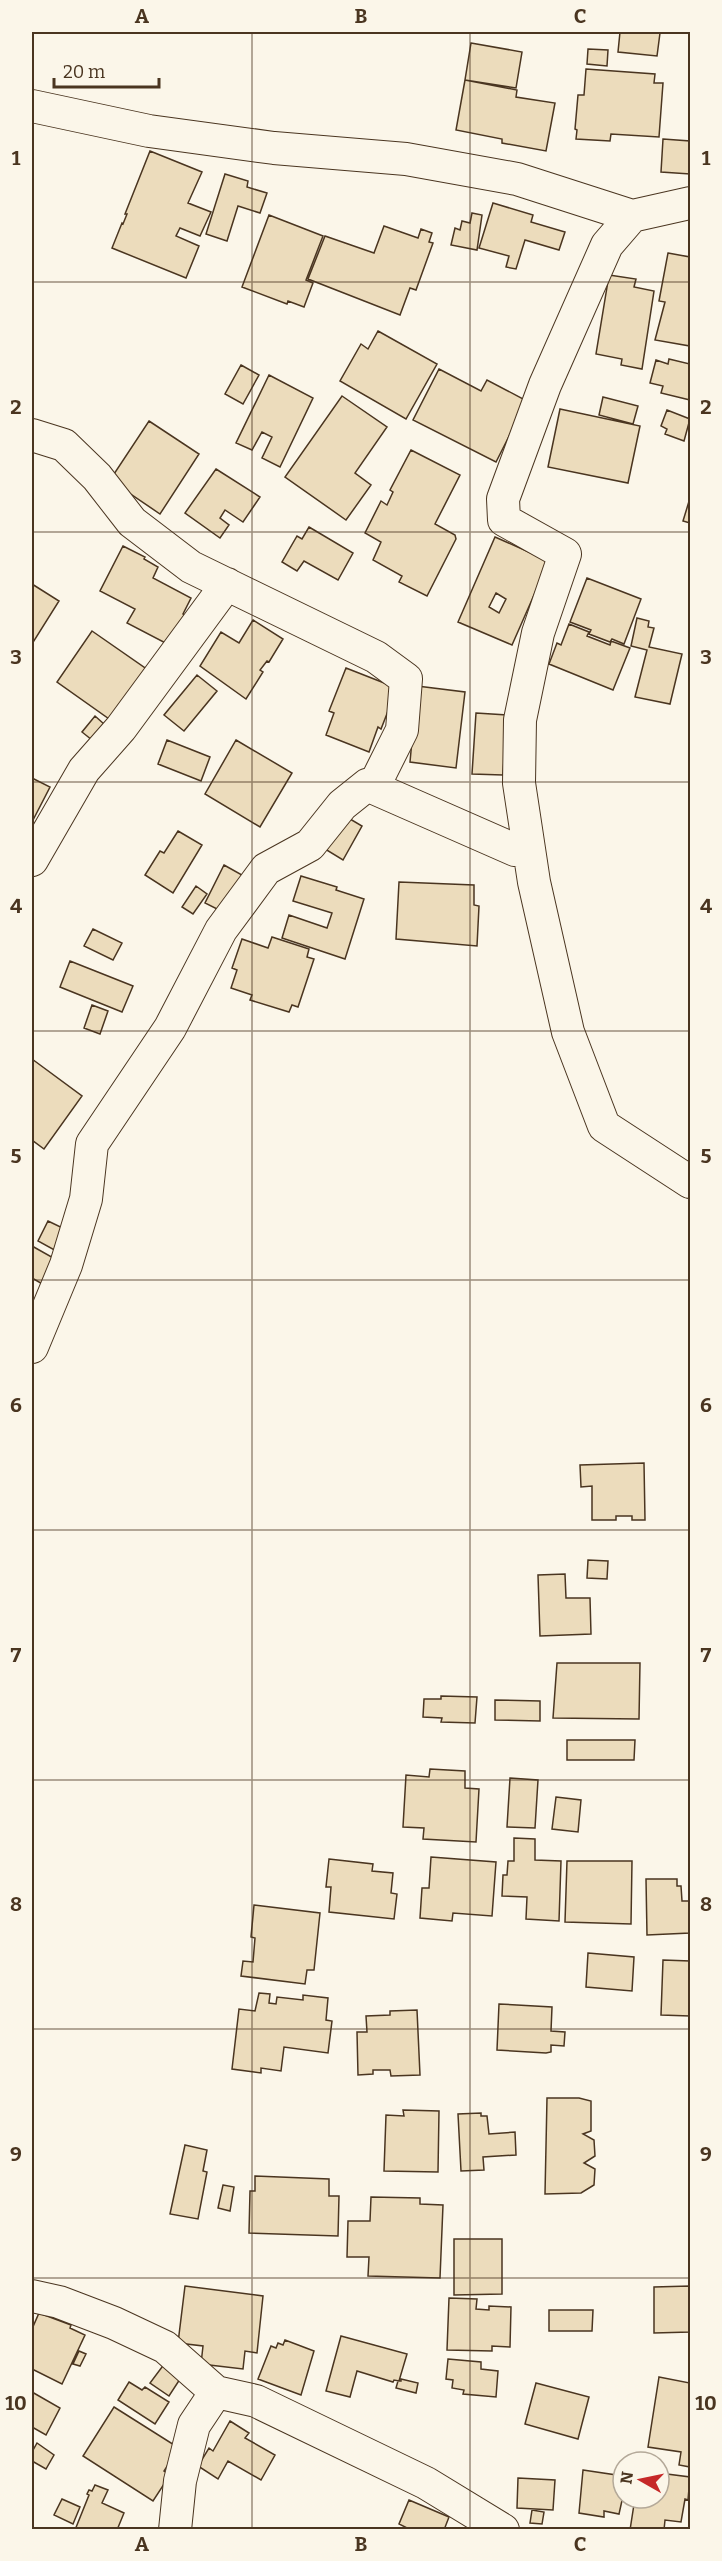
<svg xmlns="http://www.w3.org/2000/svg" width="722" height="2561" viewBox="0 0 722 2561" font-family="Bitter,serif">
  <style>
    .building { fill: #ecdcbc; stroke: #4a3520; stroke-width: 1.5; fill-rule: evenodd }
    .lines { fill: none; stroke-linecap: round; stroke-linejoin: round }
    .street-casing { stroke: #4a3520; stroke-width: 34 }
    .street { stroke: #fbf6e9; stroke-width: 32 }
    .grid { fill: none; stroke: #4a3520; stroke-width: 1.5; stroke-opacity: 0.55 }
    .neatline { fill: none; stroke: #4a3520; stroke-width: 2 }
    .grid-label { font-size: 20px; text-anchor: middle; font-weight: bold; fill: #4a3520 }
  </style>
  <rect width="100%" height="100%" fill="#fbf6e9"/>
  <path class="building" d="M620,32L660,33L657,56L618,52Z
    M471,43L522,52L516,88L465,80Z
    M588,49L608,50L607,66L587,64Z
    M586,69L655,74L654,83H663L659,137L611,134L610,141L576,139L577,130L575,129L578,95H584Z
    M465,80L517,90L516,97L555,103L546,151L502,143V139L456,130Z
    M663,139L690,141V174L661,172Z
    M150,151L202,172L188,203L211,212L200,236L180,228L176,236L199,246L186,278L112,248L122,223L123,224L127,214H125Z
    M225,174L248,181L247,187L267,193L260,213L238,206L227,241L206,234Z
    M493,203L533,215L531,222L565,232L559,250L525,240L516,269L506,267L509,256L479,248Z
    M472,213L482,215L477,250L451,245L455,228L460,230L462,221L470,223Z
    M269,215L323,236L306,280L313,283L304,307L288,301L287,304L242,287Z
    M384,226L418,238L421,229L432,233L429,242L433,243L416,290L410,288L400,315L308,279L325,236L374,253Z
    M668,253L690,257V346L655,340L665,302L659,301Z
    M609,275L636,279L634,287L654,291L642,369L621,365L622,359L596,354Z
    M378,331L437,364L406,419L340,381L361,344L368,349Z
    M669,359L690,364V400L661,393L663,386L650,383L656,360L668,364Z
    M241,365L259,375L243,404L225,394Z
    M439,369L481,391L487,380L527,401L496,462L413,420Z
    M269,375L313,398L280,467L262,458L272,437L262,432L252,450L236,443Z
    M342,396L387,427L355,473L371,485L346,520L285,477Z
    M603,397L638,406L633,424L599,415Z
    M560,409L640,426L628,483L548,467Z
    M667,410L690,419L684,441L665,434L667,429L661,426Z
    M149,421L199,454L160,514L110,480Z
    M411,450L460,475L435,524L455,535L456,539L427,596L399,582L402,576L373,560L381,542L365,533L381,501L387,505L393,492L390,490Z
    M216,469L260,497L243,522L225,510L220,518L229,525L220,538L185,513Z
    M690,498V523L683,521Z
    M309,527L353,553L338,580L304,561L297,571L282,562L297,536L302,539Z
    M495,537L549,561L512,645L458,622ZM496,593L506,599L499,613L489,607Z
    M123,546L145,557L144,559L158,567L153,578L191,598L183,614L190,618L175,648L127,623L135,609L100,591Z
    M587,578L641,599L624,644L612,639L610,642L589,634L591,630L570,622Z
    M32,584L59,601L32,644Z
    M637,618L649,621L648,627L654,628L649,647L682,654L670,704L635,697L647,650L631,646Z
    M253,620L283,639L269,662L267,661L260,670L263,672L246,699L200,666L221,632L239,643Z
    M569,624L589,632L587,636L610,645L611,641L630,648L613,690L549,664L557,643L561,645Z
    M92,631L148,670L112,721L57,682Z
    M346,668L397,688L381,729L378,727L369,752L326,735L334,713L329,711Z
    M197,675L217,691L184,731L164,715Z
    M417,686L465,692L456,768L410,762Z
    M476,713L507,715L503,775L472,774Z
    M95,716L104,724L92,740L82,732Z
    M167,740L210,757L201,781L158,764Z
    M236,740L292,773L260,827L205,794Z
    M32,778L50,787L32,822Z
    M345,816L362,826L343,860L325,849Z
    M178,831L202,845L173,893L145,875L160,851L164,853Z
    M224,865L242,875L223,912L205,903Z
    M301,876L337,887L336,890L364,899L345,959L282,938L289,915L327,928L332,913L293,901Z
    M399,882L474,885V905L479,906L477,946L396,939Z
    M196,886L207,894L193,914L182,907Z
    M93,929L122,943L113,960L84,946Z
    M272,937L309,949L307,957L314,959L298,1007L292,1005L289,1012L250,1000L252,995L231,988L237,970L232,968L242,939L268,948Z
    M70,961L133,986L122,1012L60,987Z
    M92,1005L108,1011L100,1034L84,1028Z
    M32,1059L82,1096L44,1149L32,1140Z
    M48,1221L69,1231L58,1252L38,1241Z
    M32,1246L57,1260L44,1285L32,1278Z
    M644,1463L645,1520H632V1516H616V1520H592V1486L581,1487L580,1465Z
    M588,1560L608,1561L607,1579L587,1578Z
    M565,1574L566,1598H590L591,1634L540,1636L538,1575Z
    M557,1663H640L639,1719L553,1718Z
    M441,1696L477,1697L475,1723L441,1722L442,1718L423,1717L424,1699H441Z
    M495,1700L540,1701V1721L495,1720Z
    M567,1740H635L634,1760H567Z
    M430,1769L465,1771V1788L479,1789L476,1842L423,1839L424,1828L403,1827L406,1775L429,1777Z
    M510,1778L538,1780L535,1828L507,1827Z
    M556,1797L581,1800L578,1832L552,1829Z
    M514,1838L535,1839V1860L561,1861L559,1921L526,1919L527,1897L502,1896L503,1875H507L508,1861H514Z
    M431,1857L496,1862L492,1916L453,1913L452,1921L420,1918L422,1888H429Z
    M329,1859L373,1864L372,1871L393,1873L391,1893L397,1894L394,1919L329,1912L331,1887H326Z
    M567,1861H632L631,1924L565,1922Z
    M646,1879H677V1886H681L682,1901H690V1933L647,1935Z
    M254,1905L320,1913L314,1970H307L305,1984L241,1976L243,1961L253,1962L255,1938L251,1937Z
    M588,1953L634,1957L632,1991L586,1987Z
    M663,1960L690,1961V2016L661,2015Z
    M259,1993L270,1994L269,2003L276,2004L277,1997L303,2000V1995L328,1998L326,2020L332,2021L328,2053L284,2047L281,2071L261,2068V2073L232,2069L239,2009L255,2011Z
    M499,2004L552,2007L551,2031L565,2032L564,2046L551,2045V2052L546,2053L497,2050Z
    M417,2010L420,2075L391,2076L390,2070H373V2074L358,2075L357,2032H367L366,2016L390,2015V2011Z
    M547,2098H579L591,2101V2131L583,2134L594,2140L595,2156L584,2163L595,2169L594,2185L581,2193L545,2194Z
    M403,2110L439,2111L438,2172L384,2171L386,2115L404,2116Z
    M481,2113V2116H487L489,2134L515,2132L516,2155L483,2157L484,2170L461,2171L458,2114Z
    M185,2145L207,2150L203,2171L207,2172L198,2219L170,2214Z
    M255,2176L329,2179V2196H339L338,2236L249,2233L250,2191H255Z
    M223,2185L234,2187L230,2211L218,2208Z
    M371,2197L420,2198V2204L443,2205L440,2278L368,2276L369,2257H347L348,2221H370Z
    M454,2239H502V2294L454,2295Z
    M185,2286L263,2296L257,2353L245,2351L243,2369L201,2364L203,2346L178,2343Z
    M690,2286V2332L654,2333V2287Z
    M449,2298L477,2299L476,2309L489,2310V2306L511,2307L510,2347L492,2346V2351L447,2350Z
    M549,2310H593L592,2331H549Z
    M39,2313L71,2325L70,2328L85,2335L62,2384L32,2369V2329Z
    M341,2336L407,2354L399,2381L394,2380L393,2382L357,2371L350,2397L326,2391Z
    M285,2340L314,2351L301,2395L258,2379L271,2346L276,2348L278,2343L283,2345Z
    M79,2351L86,2354L80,2366L73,2364Z
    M168,2359L182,2376L169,2396L150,2383Z
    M448,2359L481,2362V2369L498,2371L496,2397L463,2394L464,2390L452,2388L453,2380L446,2379Z
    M659,2377L690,2383V2467L679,2465L681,2452L648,2447Z
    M401,2379L418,2383L416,2393L396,2388L398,2381H401Z
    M129,2382L142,2390L145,2387L169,2402L155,2424L118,2400Z
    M536,2383L589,2397L578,2439L525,2424Z
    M32,2392L60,2408L46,2435L32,2427Z
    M114,2407L179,2448L164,2471L170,2475L153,2501L83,2456Z
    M230,2421L249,2433L245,2438L275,2455L261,2480L228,2461L218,2479L198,2466L209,2448L213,2451Z
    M37,2443L54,2455L46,2469L32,2461V2452Z
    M583,2470L623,2476V2496L619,2514L604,2511V2517L579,2513Z
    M659,2473L690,2477L688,2500L685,2499L681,2522L665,2520L664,2530H630L635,2498H659Z
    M518,2478L555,2480L553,2510L517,2508Z
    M95,2485L108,2490L102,2503L124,2513L117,2530H75L89,2495L87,2494L89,2490L92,2491Z
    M62,2499L80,2507L73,2524L54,2515Z
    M409,2500L449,2517L444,2530H411L399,2524Z
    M532,2510L544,2512L542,2524L530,2523Z"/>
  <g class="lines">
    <g class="street-casing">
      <path id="street" d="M32,106L149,131L274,148L406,159L517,179L632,216
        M690,203L632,216L607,245L545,385L503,499L504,520L565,554L538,633L520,720L519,783L534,882L568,1032L604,1126L690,1182
        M32,435L64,445L97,477L132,522L191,567L376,657L406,679L402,730L373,788
        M32,860L84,770L121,728L227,584
        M32,1347L66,1265L86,1199L92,1144L170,1028L221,930L266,869L310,845L342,805L367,785L515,850L529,851
        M32,2296L59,2302L114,2323L165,2347L216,2392L256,2401L426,2483L503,2530
        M175,2530L180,2481L194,2425L216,2392"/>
    </g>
    <use href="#street" class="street"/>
  </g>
  <path class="grid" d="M252,32V2530M470,32V2530M32,282H690M32,532H690M32,782H690M32,1031H690M32,1280H690M32,1530H690M32,1780H690M32,2029H690M32,2278H690"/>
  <rect width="722" height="2561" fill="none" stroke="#fbf6e9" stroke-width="66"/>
  <g transform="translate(641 2480) rotate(279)"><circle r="28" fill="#fbf6e9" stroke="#b4a999" stroke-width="1.5"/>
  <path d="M0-4.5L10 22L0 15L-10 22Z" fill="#c62828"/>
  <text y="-9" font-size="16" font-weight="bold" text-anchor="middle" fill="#4a3520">N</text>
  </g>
  <path d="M54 78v9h105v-9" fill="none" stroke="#4a3520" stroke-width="3"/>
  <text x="63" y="78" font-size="18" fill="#4a3520" stroke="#fbf6e9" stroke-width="4.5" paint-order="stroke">20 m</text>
  <rect x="33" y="33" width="656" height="2495" class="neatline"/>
  <g class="grid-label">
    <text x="142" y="23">A</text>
    <text x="361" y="23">B</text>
    <text x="580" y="23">C</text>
    <text x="16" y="165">1</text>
    <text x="706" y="165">1</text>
    <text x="16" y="414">2</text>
    <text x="706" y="414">2</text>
    <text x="16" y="664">3</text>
    <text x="706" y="664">3</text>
    <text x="16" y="913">4</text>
    <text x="706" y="913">4</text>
    <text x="16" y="1163">5</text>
    <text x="706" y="1163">5</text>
    <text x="16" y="1412">6</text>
    <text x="706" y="1412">6</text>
    <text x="16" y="1662">7</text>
    <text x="706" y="1662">7</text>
    <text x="16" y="1911">8</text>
    <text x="706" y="1911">8</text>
    <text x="16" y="2161">9</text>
    <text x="706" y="2161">9</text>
    <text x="16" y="2410">10</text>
    <text x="706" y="2410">10</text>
    <text x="142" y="2551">A</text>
    <text x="361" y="2551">B</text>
    <text x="580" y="2551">C</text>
  </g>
</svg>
